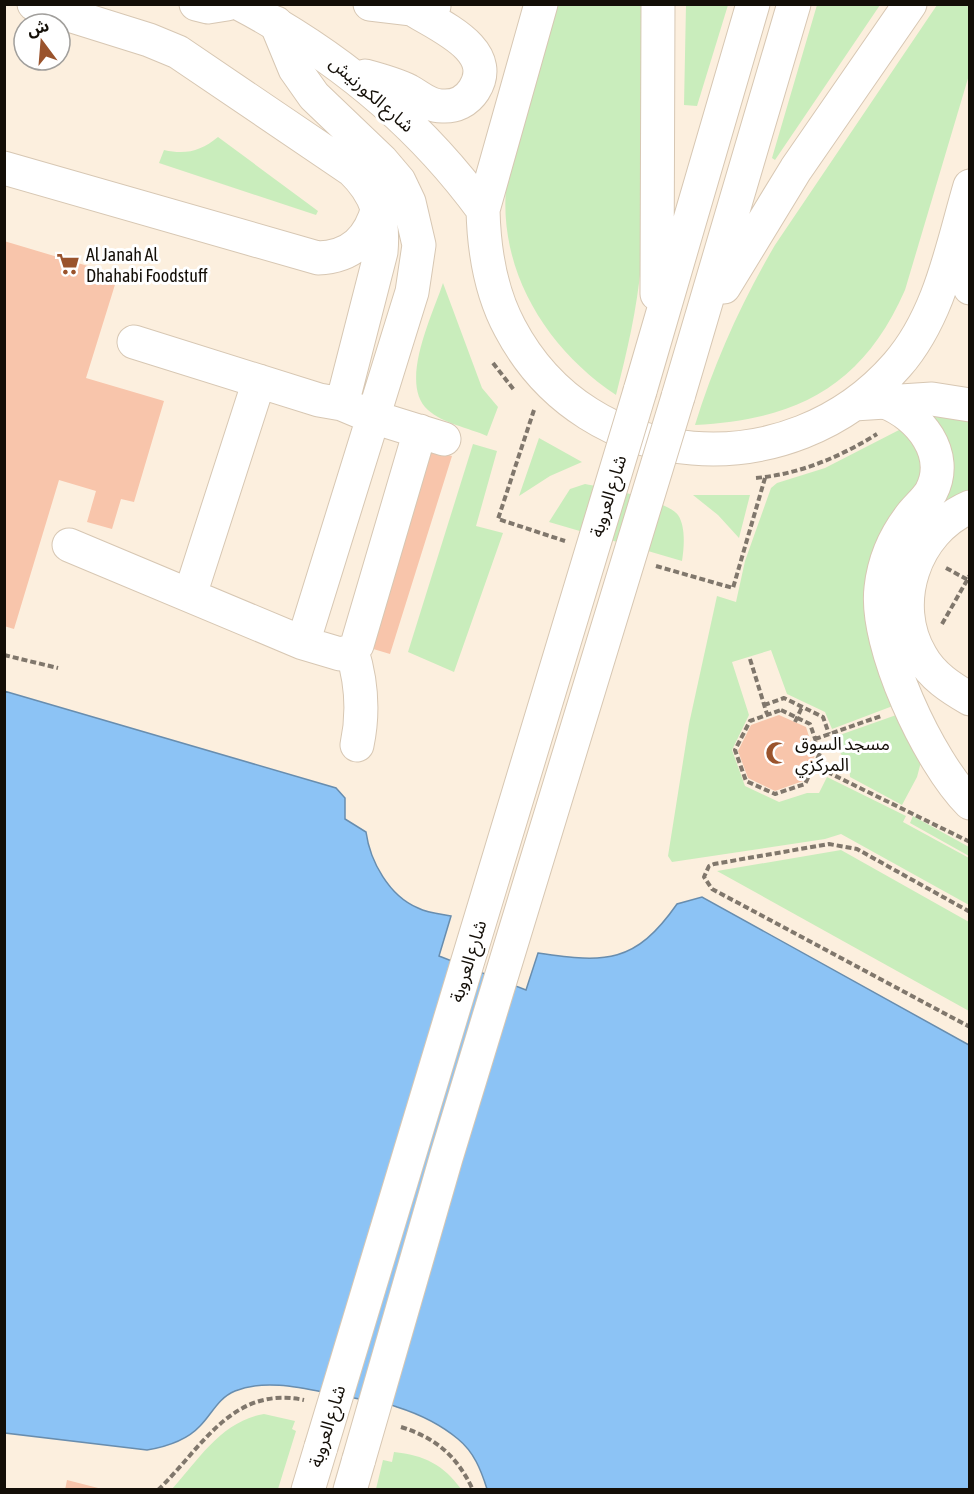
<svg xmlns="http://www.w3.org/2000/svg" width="974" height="1494" viewBox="0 0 974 1494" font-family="'Asap Condensed','Noto Sans Arabic',sans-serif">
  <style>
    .green { fill: #c9edbc }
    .water { fill: #8cc3f5; stroke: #688dae; stroke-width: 1.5 }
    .building { fill: #f8c5ab }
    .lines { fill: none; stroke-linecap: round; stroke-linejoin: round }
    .minor-casing { stroke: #d7c7b3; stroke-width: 35 }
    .major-casing { stroke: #d7c7b3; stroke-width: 35 }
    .path { stroke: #80776c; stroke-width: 4; stroke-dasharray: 6 3; stroke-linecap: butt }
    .minor { stroke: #fff; stroke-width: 33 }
    .major { stroke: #fff; stroke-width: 33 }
    .major-bridge-casing { stroke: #d7c7b3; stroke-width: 35; stroke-linecap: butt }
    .major-bridge { stroke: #fff; stroke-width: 33 }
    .labels { text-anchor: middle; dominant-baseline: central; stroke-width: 6; stroke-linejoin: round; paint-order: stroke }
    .street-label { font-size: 18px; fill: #130e07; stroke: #fff }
    .poi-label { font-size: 18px; fill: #130e07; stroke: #fff; text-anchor: start }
  </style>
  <rect width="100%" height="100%" fill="#fcefde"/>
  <path class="green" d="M556,5H641C642,91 648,179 641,265C637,309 627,352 616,395C541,345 491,259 509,166C520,114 541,57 556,5Z
    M686,5H728L697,106L684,105Z
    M817,5H880L775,160L772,158Z
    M937,5H969V75L905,290C863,386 797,420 695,425C715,361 741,303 775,245Z
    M218,137L318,211L316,215L159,163L164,150C186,155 201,151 218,137Z
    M443,283L482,388L498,407L487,436C469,428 442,423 428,410C398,384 433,314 443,283Z
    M932,413L969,418V492L940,509L930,417Z
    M901,429L915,441L922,466L898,704L832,729L825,712L787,694L771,650L732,662L749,715L732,750L745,786L779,802L807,793H819L827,777L906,816L903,822L969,858V905L841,834L825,839L672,862L668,856L689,724L717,596L736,602L745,561L771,488L777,483L825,468Z
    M539,438L582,462L550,476L519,496Z
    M473,444L497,451L476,526L503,533L454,672L408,652Z
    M585,484C605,488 667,500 678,515C686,527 684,548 682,561L549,522L570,489Z
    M693,495H750L739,538L718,515Z
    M902,713L921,762L917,777L902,805L850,777C850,760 836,753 834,737Z
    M913,816L969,847V856L910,823Z
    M841,850L969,922V1011L717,871Z
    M264,1414L295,1421L292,1429L296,1431L278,1489H172C199,1459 222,1421 264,1414Z
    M394,1452C424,1455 444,1465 461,1489H376L383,1460L392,1462Z"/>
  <path class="water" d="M4,691L336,788L345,798V819L366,832C370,861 389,896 418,908C428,913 440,914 451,916L439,956L526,990L538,953C606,963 635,964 677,904L702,897L969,1045V1489H487C481,1470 474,1452 458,1439C440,1424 419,1414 397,1407C382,1401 364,1400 348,1397C312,1391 270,1377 235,1391C218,1398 212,1414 200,1426C187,1440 165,1447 147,1450L5,1433Z"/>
  <path class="building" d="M4,241L118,275L86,378L164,401L134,502L121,499L112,529L87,522L96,491L59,480L14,629L4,626Z
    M431,450L452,456L390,654L370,648Z
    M779,715L806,727L815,755L803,781L775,791L748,778L738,751L751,725Z
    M67,1480L102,1489V1490H65Z"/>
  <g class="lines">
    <g class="minor-casing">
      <path id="minor" d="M34,4L149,40L178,52L352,170C377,194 384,219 381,252L342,404
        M196,4L208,7L227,4
        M276,23L295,69L314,96L382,161L399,181L409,202L419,245L412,292L303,643
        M4,168L318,258C351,257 370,239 378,207
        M134,342L319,400L342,404L373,417L444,439
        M885,402C919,415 951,454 931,492C926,500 919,506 913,513C896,534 884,560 881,588C874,645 929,762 970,803
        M970,507C914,531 890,604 921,656C932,676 951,688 970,699
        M69,545L303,643L340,654L352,651L357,645L420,431
        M190,595L259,381
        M352,651C362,683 364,712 357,745"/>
    </g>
    <g class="major-casing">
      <path id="major" d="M240,4C337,55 418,121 483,210
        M370,4L412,9L434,6
        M541,4L483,210C484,251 490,291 510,328C588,476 790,488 897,365C940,316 952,247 970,186
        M365,76C380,80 395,84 409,91C420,97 429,106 442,106C455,107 467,101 474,90C499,50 439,26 412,9
        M958,237L970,288
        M724,287L796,169L910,4
        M657,294L658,4
        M640,391L753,4
        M678,397L794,4
        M854,404L932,399L970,405
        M308,1490L321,1447
        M350,1490L359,1459"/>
    </g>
    <path class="path" d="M493,363L514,390
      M534,410L498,519L565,541
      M756,478C800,474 840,457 877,434
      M656,566L733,588L765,478
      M946,568L970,581
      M942,624L970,575
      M4,655L58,668
      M750,659L767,714
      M764,705L784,698L823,717L829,734
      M781,710L810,724L820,753L805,784L775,794L746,781L735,750L750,721Z
      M795,722L802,707
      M815,739L881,716
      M811,764L970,842
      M970,912L857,849L829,844L714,864L709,866L704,877L712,889L970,1027
      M401,1427C436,1438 457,1456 473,1490
      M158,1490C202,1448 232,1385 304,1400"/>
    <use href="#minor" class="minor"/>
    <use href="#major" class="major"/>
    <g class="major-bridge-casing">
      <path id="major-bridge" d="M321,1447L640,391
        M359,1459L446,1158L678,397"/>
    </g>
    <use href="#major-bridge" class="major-bridge"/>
  </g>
  <defs>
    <g id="supermarket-bare" transform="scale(1.8)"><path d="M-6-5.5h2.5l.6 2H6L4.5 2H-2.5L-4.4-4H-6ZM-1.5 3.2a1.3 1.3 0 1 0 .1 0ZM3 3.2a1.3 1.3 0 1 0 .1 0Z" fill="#9a532c" stroke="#fff" stroke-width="2.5" paint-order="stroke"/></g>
    <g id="mosque-bare" transform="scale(1.8)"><path d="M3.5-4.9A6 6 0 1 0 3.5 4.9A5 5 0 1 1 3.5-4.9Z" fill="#9a532c" stroke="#fff" stroke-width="2.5" paint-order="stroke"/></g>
  </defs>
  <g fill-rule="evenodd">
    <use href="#supermarket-bare" x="68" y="264"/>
    <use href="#mosque-bare" x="777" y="753"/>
  </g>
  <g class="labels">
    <g class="street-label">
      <text transform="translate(372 94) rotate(41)">شارع الكورنيش</text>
      <text transform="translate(608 496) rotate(-73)">شارع العروبة</text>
      <text transform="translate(468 961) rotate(-73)">شارع العروبة</text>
      <text transform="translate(327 1426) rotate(-73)">شارع العروبة</text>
    </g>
    <g class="poi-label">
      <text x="86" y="254">Al Janah Al<tspan x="86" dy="21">Dhahabi Foodstuff</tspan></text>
      <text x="795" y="743">مسجد السوق<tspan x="795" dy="21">المركزي</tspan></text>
    </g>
  </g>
  <rect width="974" height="1494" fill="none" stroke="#130e07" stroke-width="12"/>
  <g transform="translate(42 42) rotate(344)"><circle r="28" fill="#ffffff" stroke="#a19f9c" stroke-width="1.5"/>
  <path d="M0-4.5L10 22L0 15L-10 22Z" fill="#9a532c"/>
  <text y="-9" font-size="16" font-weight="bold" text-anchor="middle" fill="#130e07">ش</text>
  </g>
</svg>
